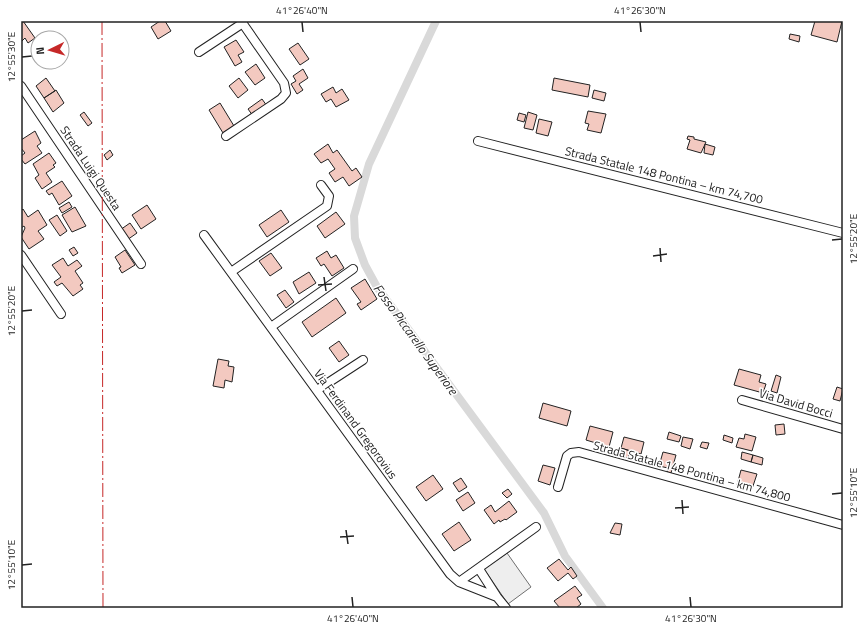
<svg xmlns="http://www.w3.org/2000/svg" width="864" height="629" viewBox="0 0 864 629" font-family="'Titillium Web',sans-serif">
  <style>
    .green { fill: #eee; stroke: #6f6f6f }
    .lines { fill: none; stroke-linecap: round; stroke-linejoin: round }
    .canal { stroke: #d9d9d9; stroke-width: 8 }
    .building { fill: #f3c9c0; stroke: #222 }
    .minor-casing { stroke: #222; stroke-width: 10 }
    .minor { stroke: #fff; stroke-width: 8 }
    .power { stroke: #c62828; stroke-width: 1; stroke-dasharray: 14 3 2 3; stroke-linecap: butt }
    .ticks { fill: none; stroke: #222; stroke-width: 1.5 }
    .labels { text-anchor: middle; dominant-baseline: central; stroke-width: 3; stroke-linejoin: round; paint-order: stroke }
    .street-label { font-size: 12px; fill: #222; stroke: #fff }
    .water-label { font-size: 13px; font-style: italic; fill: #222; stroke: #fff }
    .neatline { fill: none; stroke: #222; stroke-width: 1.5 }
    .ticks-label { font-size: 10px; text-anchor: middle; fill: #222 }
  </style>
  <rect width="100%" height="100%" fill="#fff"/>
  <path class="green" d="M507,553L531,587L508,604L484,569Z"/>
  <g class="lines">
    <path class="canal" d="M436,21L369,164L354,216L355,238L365,265L377,287L544,513L565,556L603,608"/>
  </g>
  <path class="building" d="M21,21H23L35,38L28,43L25,38L21,42Z
    M160,21H165L171,31L158,39L151,27Z
    M815,21H842L837,42L811,35Z
    M790,34L800,36L799,42L789,39Z
    M236,40L244,52L238,55L242,62L235,66L224,47Z
    M298,43L309,59L300,65L289,49Z
    M256,64L265,78L255,85L245,72Z
    M303,69L308,78L299,84L303,90L297,94L291,84L296,81L293,76Z
    M46,78L55,91L44,98L36,86Z
    M239,78L248,90L238,98L229,86Z
    M554,78L590,85L588,97L552,90Z
    M333,87L336,93L342,89L349,100L336,107L331,99L326,102L321,94Z
    M56,90L64,103L53,112L44,98Z
    M594,90L606,93L604,101L592,98Z
    M262,99L267,106L253,116L248,109Z
    M220,103L234,126L223,133L209,110Z
    M588,111L606,114L601,133L587,130L589,124L585,123Z
    M84,112L92,123L88,126L80,115Z
    M528,112L537,115L533,130L524,128Z
    M519,113L526,115L524,122L517,120Z
    M539,119L552,122L548,136L536,133Z
    M35,131L41,143L37,146L42,153L25,164L21,159V156L25,153L21,148V140Z
    M688,136L694,137V139L706,142L701,153L687,149L690,140L687,139Z
    M328,144L333,153L337,150L352,171L356,168L362,177L349,186L343,177L335,182L329,173L335,169L328,159L321,163L314,154Z
    M705,144L715,147L713,155L704,153Z
    M110,150L113,155L107,160L104,155Z
    M49,153L56,163L53,165L55,167L46,173L52,182L42,189L35,178L39,175L33,164Z
    M62,181L72,196L59,205L52,193L49,195L46,191Z
    M69,202L72,207L62,213L59,208Z
    M147,205L156,219L141,229L132,215Z
    M75,207L86,226L72,232L62,215Z
    M23,209L28,217L38,210L47,225L38,231L44,239L29,249L21,237L25,228L24,226L21,228V211Z
    M281,210L289,222L267,237L259,225Z
    M336,212L345,224L325,238L317,226Z
    M57,215L67,231L60,236L49,220Z
    M130,223L137,233L127,240L120,230Z
    M74,247L78,253L73,256L69,250Z
    M125,250L135,265L122,273L119,268L121,267L115,257Z
    M327,251L331,258L336,255L344,268L332,276L324,264L321,266L316,258Z
    M271,253L282,268L270,276L259,261Z
    M63,258L68,266L77,260L82,266L75,271L83,283L80,285L83,289L73,296L62,283L57,286L54,282L61,277L52,265Z
    M309,272L316,283L299,294L293,282Z
    M365,279L377,299L361,310L357,304L361,302L351,288Z
    M285,290L294,302L286,308L277,295Z
    M336,298L346,313L312,337L302,322Z
    M339,341L349,355L339,362L329,348Z
    M218,359L229,361L228,366L234,367L232,382L225,380L224,388L213,386Z
    M739,369L761,375L759,382L766,384L763,393L734,385Z
    M776,375L781,377L777,393L771,391Z
    M837,387L843,389L840,401L833,399Z
    M543,403L571,411L567,426L539,418Z
    M784,424L785,434L776,435L775,425Z
    M590,426L613,432L609,447L586,440Z
    M669,432L681,436L679,442L667,439Z
    M745,434L756,437L752,451L736,447L739,438L744,439Z
    M724,435L733,438L732,443L723,440Z
    M624,437L644,442L641,454L621,448Z
    M683,437L693,439L690,449L681,446Z
    M702,442L709,443L707,449L700,447Z
    M621,448L630,451L628,458L619,455Z
    M663,452L676,455L671,473L667,472L668,468L659,466Z
    M742,452L753,455L751,462L741,459Z
    M753,455L763,458L762,465L751,462Z
    M543,465L555,468L550,485L538,481Z
    M741,470L757,474L752,489L737,485Z
    M433,475L443,489L426,501L416,487Z
    M461,478L467,487L459,492L453,483Z
    M508,489L512,494L507,498L502,493Z
    M468,492L475,503L463,511L456,500Z
    M509,501L517,512L506,520L505,519L500,522L499,520L494,524L484,510L491,505L495,512Z
    M459,522L471,540L454,551L442,534Z
    M615,523L622,524L620,535L610,533Z
    M559,559L568,570L571,567L577,576L573,579L568,573L558,581L547,568Z
    M575,586L582,595L577,598L581,604L576,608H560L554,601Z"/>
  <g class="lines">
    <g class="minor-casing">
      <path id="minor" d="M199,52L243,23
        M21,86L141,264
        M226,136L281,99L286,93L284,83L241,21
        M478,141L843,233
        M204,235L450,574L459,582L497,597L506,608
        M21,255L61,314
        M231,272L327,206L329,196L321,185
        M271,327L353,269
        M317,390L363,360
        M742,400L843,429
        M558,487L567,456L571,453L579,452L843,525
        M479,569L497,597
        M459,582L536,527"/>
    </g>
    <use href="#minor" class="minor"/>
    <path class="power" d="M102,21L103,608"/>
  </g>
  <path class="ticks" d="M302,22L303,32M640,22L641,32M22,57L32,56M832,240L842,239M660,248L661,262M653,256L667,254M324,277L326,291M318,285L332,284M22,311L32,310M832,494L842,493M682,500L683,514M675,508L689,507M346,530L348,544M340,537L354,536M22,565L32,564M352,597L353,607M690,597L691,607"/>
  <g class="labels">
    <g class="street-label">
      <text transform="translate(91 168) rotate(56)">Strada Luigi Questa</text>
      <text transform="translate(664 175) rotate(14)">Strada Statale 148 Pontina – km 74,700</text>
      <text transform="translate(796 403) rotate(16)">Via David Bocci</text>
      <text transform="translate(356 424) rotate(54)">Via Ferdinand Gregorovius</text>
      <text transform="translate(692 471) rotate(15)">Strada Statale 148 Pontina – km 74,800</text>
    </g>
    <g class="water-label">
      <text transform="translate(416 339) rotate(54)">Fosso Piccarello Superiore</text>
    </g>
  </g>
  <rect width="864" height="629" fill="none" stroke="#ffffff" stroke-width="44"/>
  <g transform="translate(50 50) rotate(265)"><circle r="19" fill="#ffffff" stroke="#a7a7a7"/>
  <path d="M0-3L7 15L0 10L-7 15Z" fill="#c62828"/>
  <text y="-6" font-size="11" font-weight="bold" text-anchor="middle" fill="#222222">N</text>
  </g>
  <rect x="22" y="22" width="820" height="585" class="neatline"/>
  <g class="ticks-label">
    <text x="302" y="14">41°26'40"N</text>
    <text x="640" y="14">41°26'30"N</text>
    <text transform="translate(11 57) rotate(-90)" y="4">12°55'30"E</text>
    <text transform="translate(853 239) rotate(-90)" y="4">12°55'20"E</text>
    <text transform="translate(11 311) rotate(-90)" y="4">12°55'20"E</text>
    <text transform="translate(853 493) rotate(-90)" y="4">12°55'10"E</text>
    <text transform="translate(11 565) rotate(-90)" y="4">12°55'10"E</text>
    <text x="353" y="622">41°26'40"N</text>
    <text x="691" y="622">41°26'30"N</text>
  </g>
</svg>
